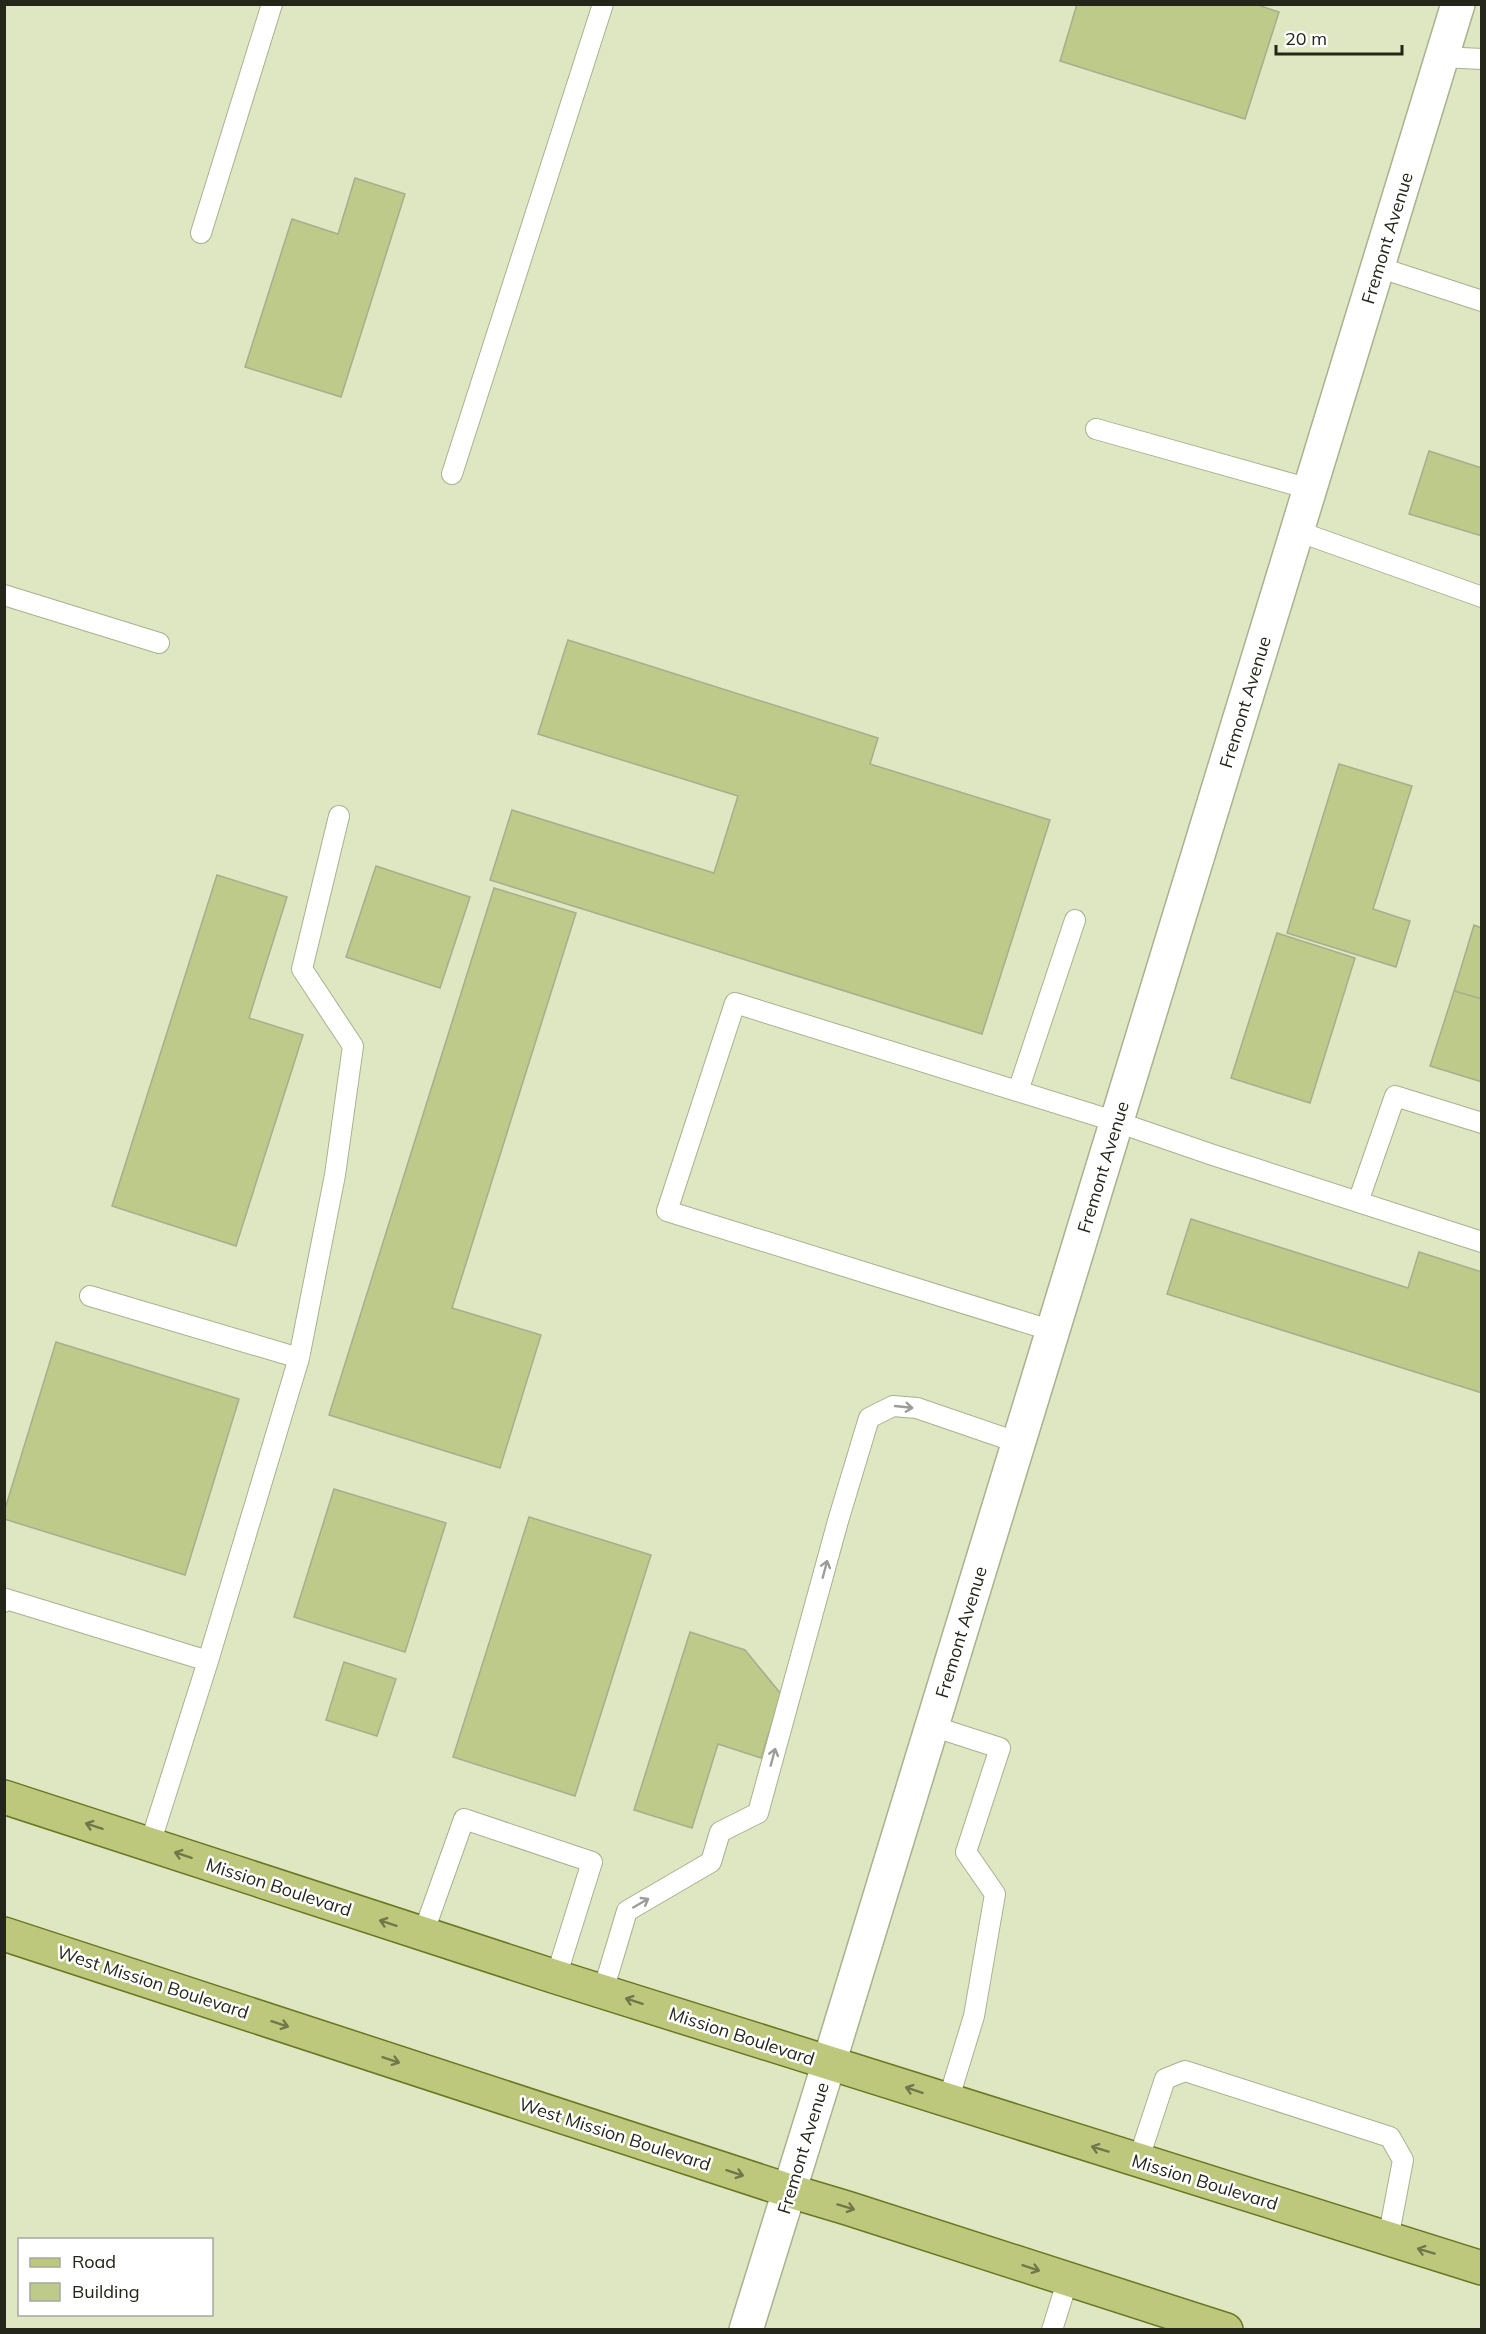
<svg xmlns="http://www.w3.org/2000/svg" width="1486" height="2334" viewBox="0 0 1486 2334" font-family="Mulish,sans-serif">
  <style>
    .building { fill: #bdca8a; stroke: #a7ae8d; stroke-width: 1.5 }
    .lines { fill: none; stroke-linecap: round; stroke-linejoin: round }
    .service-casing { stroke: #a9b18f; stroke-width: 22 }
    .minor-casing { stroke: #a9b18f; stroke-width: 36 }
    .primary-casing { stroke: #6a7722; stroke-width: 36 }
    .service { stroke: #fff; stroke-width: 20 }
    .minor { stroke: #fff; stroke-width: 33 }
    .primary { stroke: #bdc87d; stroke-width: 33 }
    .oneway { stroke: #9c9d98 }
    .oneway2 { stroke: #70774b }
    .labels { text-anchor: middle; dominant-baseline: central; stroke-width: 5; stroke-linejoin: round; paint-order: stroke }
    .street-label { font-size: 18px; fill: #232619; stroke: #fff }
  </style>
  <rect width="100%" height="100%" fill="#dee6c2"/>
  <path class="building" d="M1077,4H1255L1279,12L1245,119L1060,61Z
    M355,178L405,194L341,397L245,367L292,219L338,234Z
    M1429,451L1482,468V536L1409,514Z
    M568,640L878,738L870,764L1050,820L982,1034L490,880L512,810L714,873L738,796L538,734Z
    M1339,764L1412,786L1373,909L1410,921L1396,967L1287,933Z
    M376,866L470,897L440,988L346,957Z
    M217,875L287,897L249,1018L303,1035L236,1246L112,1206Z
    M494,888L576,913L452,1308L541,1335L500,1468L329,1415Z
    M1474,925L1482,928V999L1454,991Z
    M1277,933L1355,958L1310,1103L1231,1078Z
    M1454,991L1482,999V1082L1430,1066Z
    M1191,1219L1408,1288L1419,1252L1482,1272V1393L1167,1294Z
    M56,1342L239,1399L185,1575L4,1519V1512Z
    M334,1489L446,1523L405,1652L294,1617Z
    M529,1517L651,1555L575,1796L453,1757Z
    M690,1632L745,1650L781,1694L761,1758L718,1744L692,1828L634,1810Z
    M344,1662L396,1679L377,1736L326,1720Z"/>
  <g class="lines">
    <g class="service-casing">
      <path id="service" d="M1441,57L1482,59
        M201,233L272,4
        M1378,267L1482,301
        M1096,429L1310,489
        M452,474L603,4
        M1297,531L1482,597
        M4,595L159,643
        M1018,1091L1075,920
        M1358,1202L1395,1096L1482,1123
        M90,1296L299,1358
        M1053,1331L667,1211L735,1003L1117,1122L1213,1155L1482,1242
        M4,1602L6,1599L208,1661
        M932,1726L1000,1748L966,1852L995,1894L974,2016L948,2101
        M150,1844L208,1661L299,1358L335,1175L353,1046L302,969L339,816
        M423,1934L464,1819L592,1862L556,1977
        M603,1991L627,1911L711,1862L720,1832L758,1813L838,1521L869,1418L893,1406L917,1408L1019,1443
        M1138,2161L1165,2079L1185,2071L1390,2137L1403,2160L1388,2239
        M1052,2330L1068,2279"/>
    </g>
    <g class="minor-casing">
      <path id="minor" d="M746,2330L829,2063L1458,4"/>
    </g>
    <g class="primary-casing">
      <path id="primary" d="M4,1797L556,1977L1482,2268
        M4,1934L790,2191L847,2208L1226,2330"/>
    </g>
    <use href="#service" class="service"/>
    <use href="#minor" class="minor"/>
    <use href="#primary" class="primary"/>
  </g>
  <defs><path id="oneway-shaft" d="M-6 0H5M1.5-3L5.5 0L1.5 3" fill="none" stroke-width="1.6" stroke-linecap="round" stroke-linejoin="round" transform="scale(1.5)"/></defs>
  <g class="oneway">
    <use href="#oneway-shaft" transform="translate(904 1407) rotate(6)"/>
    <use href="#oneway-shaft" transform="translate(825 1569) rotate(-75)"/>
    <use href="#oneway-shaft" transform="translate(773 1757) rotate(-75)"/>
    <use href="#oneway-shaft" transform="translate(641 1903) rotate(-30)"/>
  </g>
  <g class="oneway2">
    <use href="#oneway-shaft" transform="translate(94 1826) rotate(-162)"/>
    <use href="#oneway-shaft" transform="translate(183 1855) rotate(-162)"/>
    <use href="#oneway-shaft" transform="translate(388 1923) rotate(-162)"/>
    <use href="#oneway-shaft" transform="translate(634 2001) rotate(-162)"/>
    <use href="#oneway-shaft" transform="translate(280 2024) rotate(18)"/>
    <use href="#oneway-shaft" transform="translate(391 2060) rotate(18)"/>
    <use href="#oneway-shaft" transform="translate(914 2090) rotate(-162)"/>
    <use href="#oneway-shaft" transform="translate(1100 2149) rotate(-163)"/>
    <use href="#oneway-shaft" transform="translate(735 2173) rotate(18)"/>
    <use href="#oneway-shaft" transform="translate(846 2207) rotate(17)"/>
    <use href="#oneway-shaft" transform="translate(1426 2251) rotate(-163)"/>
    <use href="#oneway-shaft" transform="translate(1031 2268) rotate(18)"/>
  </g>
  <g class="labels">
    <g class="street-label">
      <text transform="translate(1387 238) rotate(-73)">Fremont Avenue</text>
      <text transform="translate(1245 702) rotate(-73)">Fremont Avenue</text>
      <text transform="translate(1103 1167) rotate(-73)">Fremont Avenue</text>
      <text transform="translate(961 1632) rotate(-73)">Fremont Avenue</text>
      <text transform="translate(279 1887) rotate(18)">Mission Boulevard</text>
      <text transform="translate(153 1982) rotate(18)">West Mission Boulevard</text>
      <text transform="translate(742 2036) rotate(18)">Mission Boulevard</text>
      <text transform="translate(615 2134) rotate(18)">West Mission Boulevard</text>
      <text transform="translate(803 2148) rotate(-73)">Fremont Avenue</text>
      <text transform="translate(1205 2182) rotate(17)">Mission Boulevard</text>
    </g>
  </g>
  <rect width="1486" height="2334" fill="none" stroke="#232619" stroke-width="12"/>
  <rect x="18" y="2238" width="195" height="78" fill="#ffffff" stroke="#a7a8a3" stroke-width="1.5"/>
  <rect x="30" y="2258" width="30" height="9" fill="#bdc87d" stroke="#a7a8a3" stroke-width="1.5"/>
  <text x="72" y="2268" font-size="18" fill="#232619">Road</text>
  <rect x="30" y="2283" width="30" height="18" fill="#bdca8a" stroke="#a7a8a3" stroke-width="1.5"/>
  <text x="72" y="2298" font-size="18" fill="#232619">Building</text>
  <path d="M1276 45v9h126v-9" fill="none" stroke="#232619" stroke-width="3"/>
  <text x="1285" y="45" font-size="18" fill="#232619" stroke="#ffffff" stroke-width="4.5" paint-order="stroke">20 m</text>
</svg>
